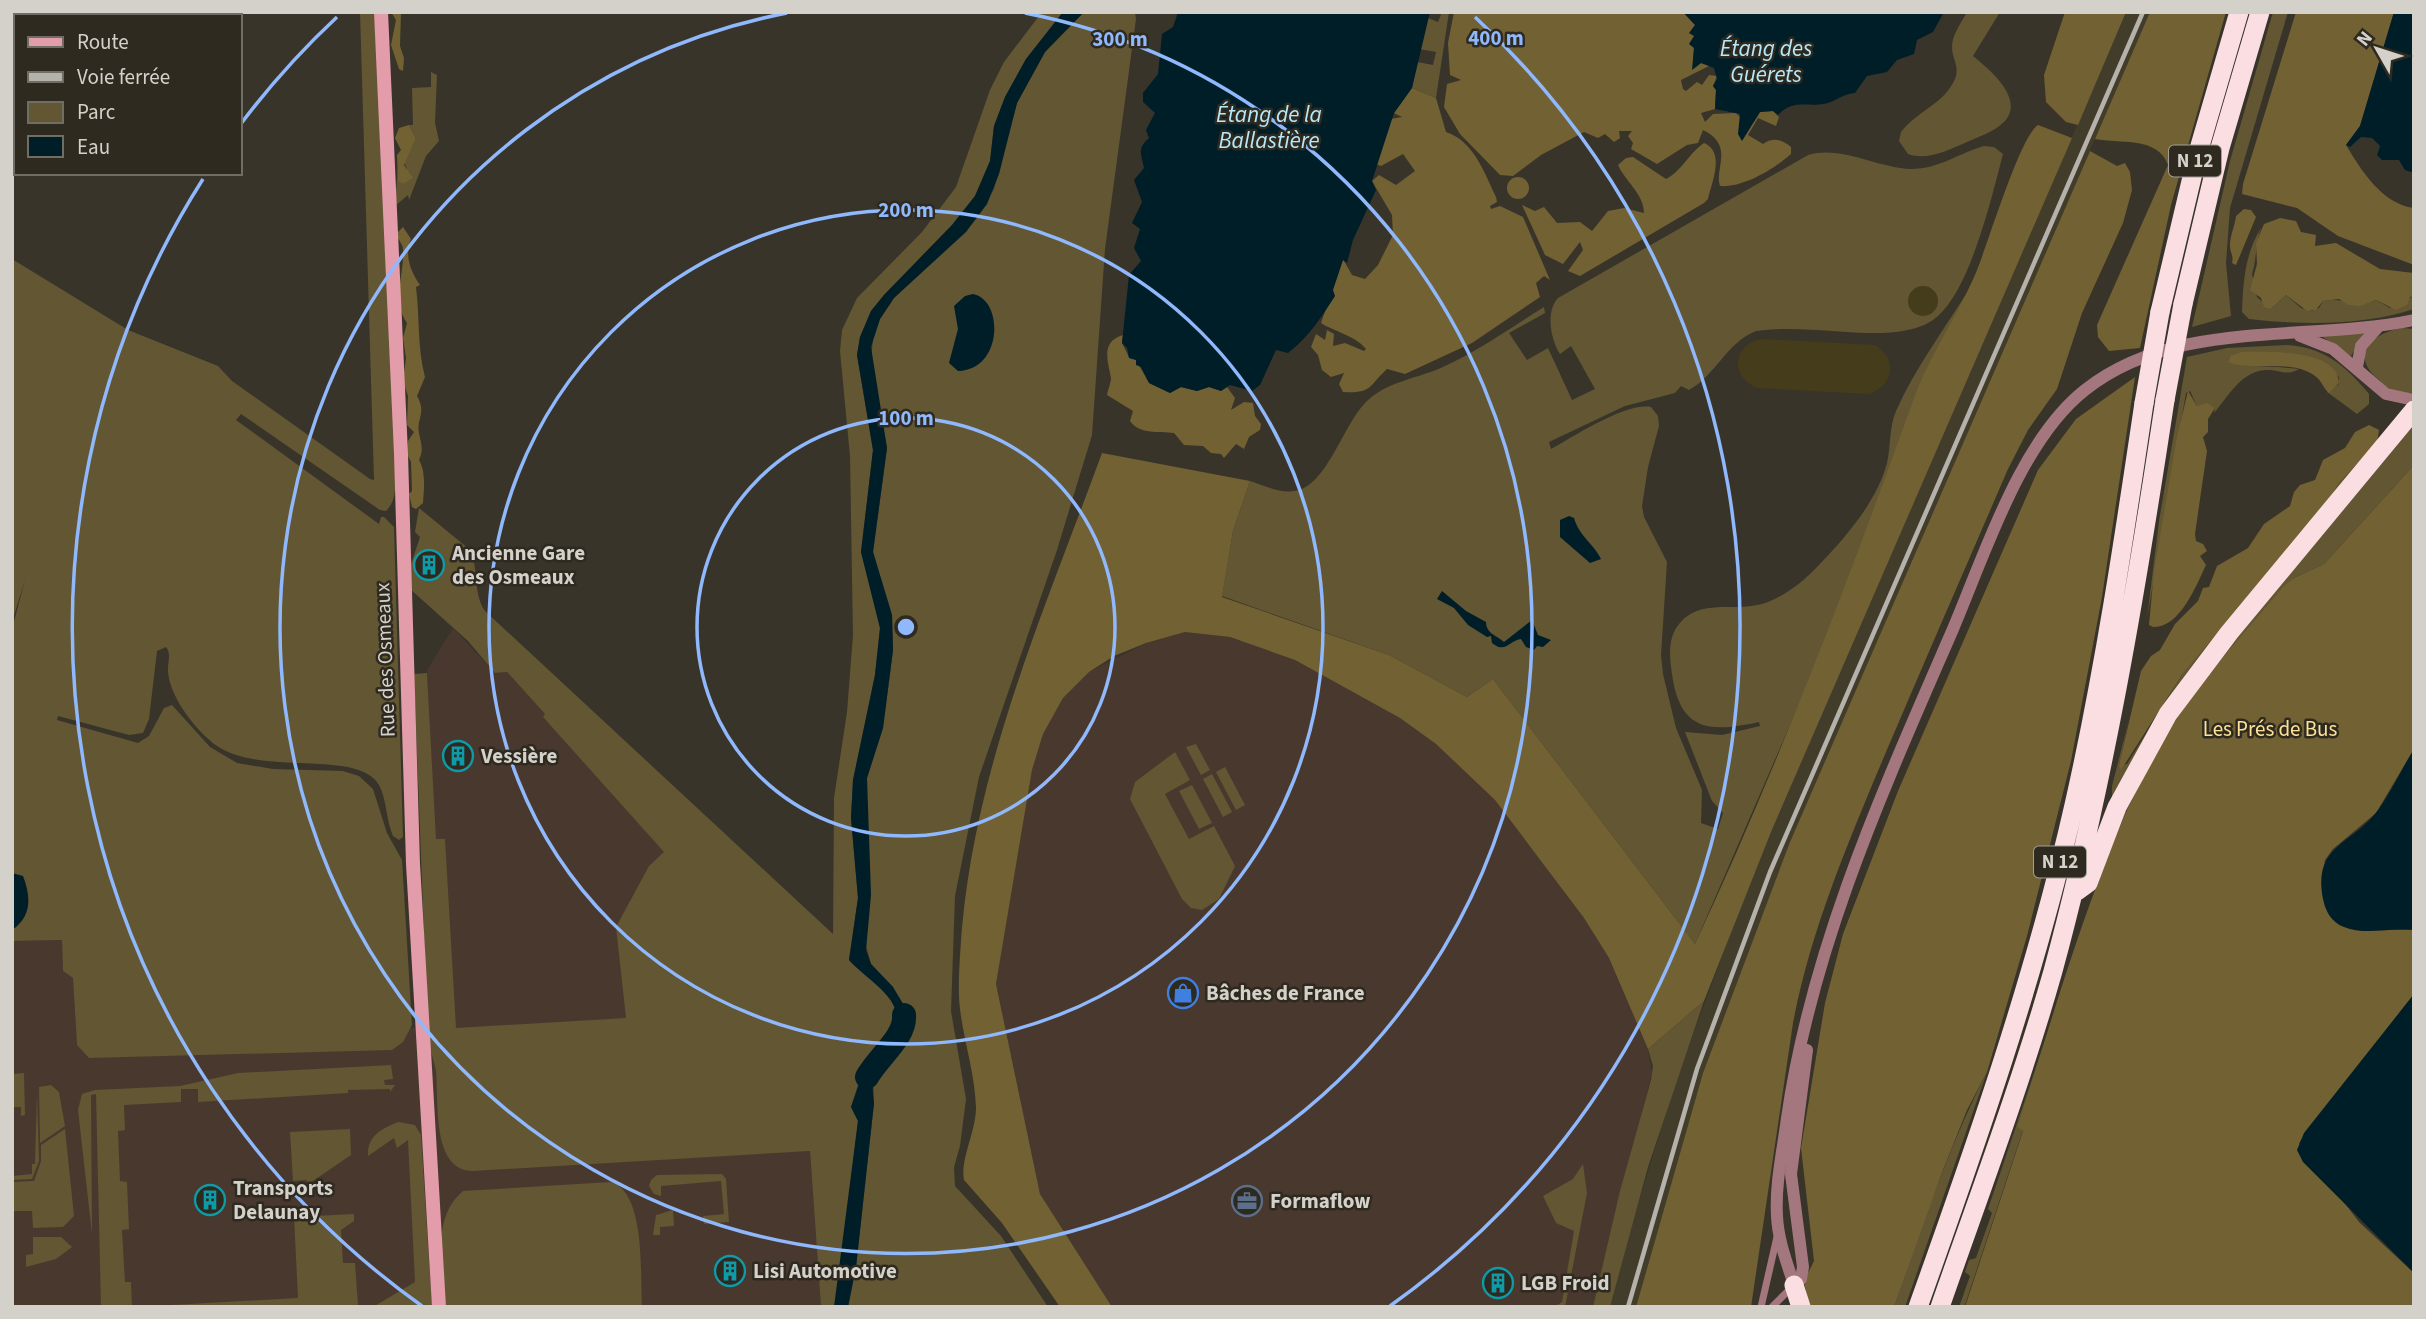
<svg xmlns="http://www.w3.org/2000/svg" width="2426" height="1319" viewBox="0 0 2426 1319" font-family="'Source Sans 3',sans-serif">
  <style>
    .built { fill: #423c2b }
    .industrial { fill: #49382e }
    .green { fill: #625633 }
    .forest { fill: #726133 }
    .sand { fill: #443c1b }
    .water { fill: #001e28 }
    .lines { fill: none; stroke-linecap: round; stroke-linejoin: round }
    .river { stroke: #001e28; stroke-width: 24 }
    .minor { stroke: #a4777f; stroke-width: 7 }
    .tertiary { stroke: #a4777f; stroke-width: 12 }
    .secondary { stroke: #e39ca9; stroke-width: 14 }
    .trunk { stroke: #fadee2; stroke-width: 19 }
    .rail { stroke: #b5b1ab; stroke-width: 4.5 }
    .trunk-bridge { stroke: #fadee2; stroke-width: 19 }
    .ring { fill: none; stroke: #90b8fd; stroke-width: 3.5 }
    .labels { text-anchor: middle; dominant-baseline: central; stroke-width: 5; stroke-linejoin: round; paint-order: stroke }
    .shield { fill: #2e2a20; stroke: #a29f98; stroke-width: 2 }
    .shield-label { font-size: 19px; font-weight: bold; fill: #d4d1cb }
    .poi-label { font-size: 21px; font-weight: bold; fill: #d4d1cb; stroke: #2e2a20; text-anchor: start }
    .street-label { font-size: 21px; fill: #d4d1cb; stroke: #2e2a20 }
    .park-label { font-size: 21px; fill: #fde197; stroke: #2e2a20 }
    .water-label { font-size: 23px; font-style: italic; fill: #b5e9fb; stroke: #2e2a20 }
    .centre { fill: #90b8fd; stroke: #2e2a20; stroke-width: 3.5 }
    .ring-label { font-size: 21px; text-anchor: middle; font-weight: bold; fill: #90b8fd; stroke: #2e2a20; stroke-width: 5; stroke-linejoin: round; paint-order: stroke }
  </style>
  <rect width="100%" height="100%" fill="#38342a"/>
  <path class="built" d="M2126,12H2150L1790,842L1703,1073L1636,1307H1610L1629,1233L1676,1081L1751,878Z"/>
  <path class="industrial" d="M453,628L495,673L507,672L680,863L786,1152L810,1151L821,1307H12V941L62,940L63,971L73,978L77,1045L444,1026L427,670Z
    M1185,632L1230,637L1295,660L1400,718L1436,744L1495,800L1584,918L1609,958L1648,1049L1652,1073L1593,1307H1112L1040,1194L996,984L1032,770L1043,734L1063,698L1089,672L1146,643Z"/>
  <path class="green" d="M360,12H376L395,459C395,475 399,499 386,511L380,510L241,414L236,420L379,524L381,517H384L394,527L403,837L399,840L393,836C386,820 387,800 379,785C359,749 260,776 217,746C197,732 170,698 168,672C167,663 172,655 166,647L157,651L149,719L143,733L129,735L58,716L57,720L138,743L149,736L164,708L172,705L210,747L237,763L273,769L343,771L359,776L373,789L387,833L402,860L412,1025L403,1042L392,1050L89,1058L77,1045L73,978L63,971L62,940L12,941V629L25,580L12,622V259L128,330L218,366L232,381L370,479L374,480Z
    M1042,12H1063L1026,59L1005,97L994,126L990,161L975,196L952,225L884,295L871,311L860,337L857,355L873,450L861,552L880,628L875,675L853,780L851,818L858,898L849,960C868,975 911,1004 893,1033C887,1043 877,1046 870,1056C861,1071 857,1090 851,1107L858,1121L838,1287L834,1307H821L810,1151L473,1171C431,1171 439,1101 436,1071C434,1061 430,1050 428,1039L414,674L427,673L436,839H445L456,1028L626,1018L616,927L649,866L664,852L543,717L545,714L507,672L495,673L468,641L410,589L409,570L420,537L415,532L419,508L469,549C480,568 472,592 485,611L833,934L834,798L847,712L853,635L850,456L840,351L842,330L857,298L922,232L956,187L990,90L1004,62Z
    M1084,12H1135L1136,19L1105,249L1092,435L1057,550L979,777L955,896L951,1011L966,1099L960,1146L954,1167L955,1186L1001,1236L1048,1307H848L856,1267L874,1103L873,1075L893,1046L904,1047L893,987L871,964L866,946L867,778L883,728L893,650L892,615L873,552L887,448L871,361L873,338L880,319L894,298L977,218L994,189L1017,103L1045,52Z
    M1442,12H1449L1436,98L1412,88L1417,62L1433,65L1436,52L1419,49L1428,18L1438,22Z
    M1967,12H2000L1973,56C1989,69 2026,99 2004,122C1994,132 1978,137 1965,143C1949,150 1926,161 1908,154L1899,141L1901,132C1917,111 1944,104 1955,79C1960,66 1952,59 1952,47C1952,35 1961,23 1967,12Z
    M2273,12H2288L2230,208L2226,263L2231,316L2192,327L2230,161Z
    M431,72L437,75L435,123L439,141L426,156L409,200L408,195L395,206L398,167L397,172L407,169L404,162L416,138L409,125H413L412,88L431,87Z
    M1984,146L1994,147L2003,154C1992,196 1971,287 1938,316C1924,329 1902,332 1883,333C1841,334 1798,325 1756,331C1726,343 1716,375 1689,390L1681,386L1675,393L1625,406L1549,442L1551,449C1573,437 1626,402 1651,407L1658,416L1659,426L1648,467L1642,506L1644,517L1667,562L1661,655L1663,674L1676,728L1702,790L1701,823L1718,829L1723,813L1712,801L1685,732L1722,735L1760,726L1759,722C1708,733 1680,731 1672,674C1670,660 1668,645 1674,632C1695,594 1732,614 1765,603C1783,597 1803,582 1817,567C1844,539 1877,502 1887,463C1891,446 1889,427 1896,411C1915,368 1945,328 1970,288L1914,399L1895,459L1803,695L1695,944L1493,679L1467,697L1389,655L1222,596L1233,531L1250,481C1266,486 1285,496 1302,489C1329,477 1344,425 1365,403C1387,380 1420,379 1447,365C1481,349 1512,327 1544,307L1545,313L1509,333L1527,360L1548,348L1572,400L1595,389L1571,346L1560,354C1551,340 1545,312 1558,298L1808,155C1842,145 1877,168 1911,169C1939,169 1959,153 1984,146Z
    M2261,228C2255,244 2257,259 2252,274L2257,297L2271,309L2286,295L2301,308L2312,311L2319,308L2323,301C2343,297 2356,308 2376,300L2390,308L2414,296V309C2363,326 2301,325 2249,319L2242,312C2243,283 2245,253 2261,228Z
    M2402,328L2414,329V394C2407,393 2398,392 2391,390C2387,388 2382,383 2378,379C2349,355 2372,333 2402,328Z
    M2365,332L2351,356L2318,334Z
    M2286,345C2324,347 2346,366 2369,394V404L2357,414L2327,392L2339,384V377C2318,355 2299,353 2269,353C2256,353 2244,351 2231,355L2247,366C2265,366 2281,367 2299,369C2286,377 2279,369 2266,370C2241,371 2228,397 2214,413L2215,408L2197,406L2190,391L2186,393L2147,619L2159,521L2187,357L2227,348Z
    M2414,425V465L2324,564L2294,578L2118,835L2017,1127L2023,1130L1965,1305L1959,1307L1970,1276L1965,1272L1969,1260L1976,1258L1992,1213L1988,1209L2117,828L2169,727L2229,647Z
    M2364,457L2112,800V786L2129,720L2119,765L2127,764L2182,675L2328,502L2339,483Z
    M1196,744L1210,770L1201,775L1186,747Z
    M1175,752L1190,780L1165,794L1189,839L1214,826L1235,866L1219,899L1202,910L1191,908L1182,899L1130,799L1135,782Z
    M1225,767L1245,805L1236,810L1216,772Z
    M1212,774L1232,812L1223,817L1203,779Z
    M1192,785L1212,823L1199,829L1179,791Z
    M1704,1001L1648,1167L1610,1307H1593L1620,1191L1651,1080L1653,1066L1648,1049Z
    M391,1065L393,1079L384,1080L385,1085H395L390,1092V1089L348,1090V1093L198,1102V1089H181V1102L124,1105L125,1130L118,1131L120,1181L127,1182L129,1229L122,1230L125,1282H131L132,1307H101L96,1094L91,1095L92,1234L78,1110L82,1094L95,1090L180,1086L238,1073Z
    M1987,1072L1905,1307H1894C1922,1228 1948,1147 1987,1072Z
    M24,1073L25,1115L21,1116V1107H12V1074Z
    M51,1085L59,1092L65,1126L40,1143L39,1087Z
    M37,1094L39,1161L32,1179L12,1180V1176L32,1174V1164H35Z
    M398,1122L415,1125L421,1135L432,1307H373L415,1282L408,1140L397,1148L394,1138L368,1156C367,1136 381,1129 398,1122Z
    M65,1129L74,1216L63,1227L33,1228L32,1211H12V1182L34,1181L41,1161V1145Z
    M350,1129L351,1155L307,1185V1180L293,1181L290,1132Z
    M1583,1164L1587,1193L1565,1307H1554L1562,1302L1574,1231L1556,1223L1543,1196L1573,1179Z
    M722,1174L726,1179L729,1222L704,1224L703,1216L724,1214L721,1181L661,1186V1196L654,1194L649,1186L651,1180L657,1175Z
    M611,1182C646,1192 640,1275 642,1307H445C443,1269 430,1219 463,1191Z
    M673,1210L674,1226L660,1227V1235H653L656,1215Z
    M354,1214V1221L341,1230L343,1263H355L358,1305L362,1307H135L298,1298L294,1217Z
    M33,1237H61L72,1247L56,1259L26,1267V1255L33,1254Z"/>
  <path class="forest" d="M391,12H401L400,46L404,58L403,71L399,69L391,45L396,20Z
    M1454,12H1683L1695,25L1693,69L1701,63L1711,65L1681,80L1683,89L1686,91L1697,82L1702,85L1709,75L1717,76L1713,86L1716,90L1715,109L1701,113L1705,122L1713,114L1736,113L1742,119L1739,128L1745,135L1760,112L1773,111L1779,117L1776,126L1758,118L1748,135L1763,144C1772,137 1782,139 1791,147V154C1774,169 1743,188 1720,186C1714,168 1735,146 1703,130L1698,143L1687,145L1657,164L1631,149L1633,143L1628,136L1632,131H1619L1620,138L1614,142L1605,134L1598,138L1584,132L1541,155L1513,176L1500,175L1460,134L1444,107L1447,84L1461,80L1450,75L1448,43Z
    M2065,12H2126L2078,125L2066,122L2046,102L2044,75Z
    M2150,12H2226L2171,205L2140,348L2109,351L2098,337L2097,325L2168,165C2158,136 2120,144 2095,139Z
    M2296,12H2394L2360,126L2346,145C2361,170 2382,204 2414,208V265L2338,236L2297,208L2242,194L2243,184Z
    M1412,88L1436,98L1446,132C1474,141 1485,174 1496,197L1497,202L1490,206L1491,209L1500,206L1523,217L1550,280L1544,276L1536,283L1540,297L1472,343L1405,374L1387,369C1369,385 1373,394 1343,392L1339,384L1344,373L1331,377L1322,370L1318,355L1311,347L1316,334L1325,340L1327,330L1334,334L1333,346L1345,343L1364,351L1366,349C1356,336 1333,331 1321,323L1343,259L1352,275L1365,279L1378,265L1393,235L1392,215L1372,181L1379,175L1396,185L1415,171L1403,154L1381,166L1376,164L1391,119L1402,117L1394,113Z
    M409,125L416,138L404,165L413,178L403,184L398,181L397,155L401,150L395,138L399,128Z
    M2038,125L2072,138L1771,832L1704,1001L1648,1049L1609,958L1584,918L1495,800L1436,744L1400,718L1295,660L1230,637L1185,632L1146,643L1114,656L1089,672L1063,698L1043,734L1032,770L996,984L1040,1194L1112,1307H1060L1002,1223L964,1180C960,1160 976,1131 976,1108C975,1074 964,1042 960,1009C958,992 959,973 960,956C969,780 1042,617 1102,453L1250,481L1233,531L1222,597L1389,655L1467,697L1493,679L1695,944C1778,766 1848,582 1914,398C1930,354 1959,314 1977,270C1988,244 2020,136 2038,125Z
    M1704,143C1726,152 1711,184 1708,199L1704,203L1580,276L1568,271L1583,250L1580,242L1563,264L1545,255L1522,205L1535,211L1544,207L1557,223L1580,222L1592,231L1608,211L1624,208L1644,213C1644,194 1625,181 1618,165L1626,158L1633,157L1666,179C1681,172 1689,153 1704,143Z
    M2090,151L2117,166L2125,163L2130,172L2132,190L2123,223L2082,313L2057,389L2028,430L2008,469C1967,564 1926,658 1886,752C1849,840 1811,929 1793,1023L1751,1307H1636L1703,1073L1790,842Z
    M1507 188a11 11 0 1 1 22 0a11 11 0 1 1-22 0Z
    M2244,209L2251,210L2256,217L2236,265L2232,263C2234,255 2230,254 2230,245C2230,235 2235,226 2236,216Z
    M2280,218L2296,221L2301,232L2316,235L2315,246L2336,243L2380,269L2414,273V296L2410,297L2407,305L2396,310L2376,300L2360,306L2348,305L2339,299L2323,301L2316,310L2307,311L2286,295L2271,309L2264,307L2261,298L2250,290L2257,264L2256,243L2264,224Z
    M403,227L411,239C404,256 411,272 420,285L416,287C420,319 417,346 425,377L417,396C427,413 416,419 419,433C421,444 424,449 419,460C426,472 424,488 423,503L416,509L412,507L409,494L412,491L411,462L407,454L408,441L414,432L407,425L408,396L403,381L406,358L403,338L407,323C391,301 405,271 403,250C403,244 398,240 396,234Z
    M1123,335L1122,343L1129,357L1136,360L1149,383L1170,393L1181,387L1197,391L1209,387L1221,391L1227,387L1235,398L1231,410L1244,402L1253,403L1255,416L1261,424L1260,430L1249,437L1244,449L1236,444L1224,458L1221,454L1211,453L1203,446L1184,445L1174,433C1159,431 1140,435 1130,421L1133,411L1107,395C1108,390 1111,382 1111,378C1108,361 1100,342 1123,335Z
    M2242,352C2265,352 2338,348 2339,383L2329,393C2323,388 2322,381 2315,376C2291,358 2252,372 2228,362L2231,355Z
    M2135,377L2102,597L2071,761L2027,936L1987,1072L1967,1110L1943,1170L1894,1307H1809L1804,1281L1814,1261L1801,1148L1825,1003L1843,934L1898,791L2038,470L2076,419Z
    M2188,391L2197,406L2207,403L2215,408L2208,419V432L2203,437L2207,451L2195,534L2196,541L2203,544L2207,551L2200,556L2206,565C2196,586 2180,628 2153,627L2149,625L2154,571L2177,437Z
    M2369,425L2379,430L2377,443L2339,483L2328,502L2182,675L2121,770L2119,765L2141,671L2151,656L2160,650L2175,624L2198,601L2203,588L2209,587L2217,566L2248,548L2264,524L2290,506L2294,492L2300,485L2315,480L2323,460L2345,448L2355,432Z
    M2414,465V749L2376,813L2333,849L2325,860L2322,883L2325,907L2370,930H2414V994L2299,1143L2359,1222L2414,1273V1307H1965L2023,1131L2017,1127C2060,998 2098,849 2168,733C2200,680 2244,634 2283,587L2294,578L2324,564Z"/>
  <path class="sand" d="M1908 301a15 15 0 1 1 30 0a15 15 0 1 1-30 0Z
    M1763,339L1875,345C1898,358 1894,386 1869,394L1757,388C1729,377 1733,343 1763,339Z"/>
  <path class="water" d="M1063,12H1084L1045,52L1017,103L999,174L987,204L966,232L894,298L880,319L871,347L887,448L873,552L892,615L893,650L883,728L867,778L871,895L866,950L871,964L893,987L914,1022L904,1047L893,1046L888,1039C917,1005 868,982 849,960L858,898L851,818L853,780L875,675L880,628L861,552L873,450L857,355L860,337L871,311L884,295L952,225L975,196L990,161L994,126L1005,97L1026,59Z
    M1178,12H1430L1412,88L1394,113L1372,181L1376,190L1353,240L1347,263L1343,260L1333,290L1335,296C1322,316 1310,336 1288,353L1276,350L1260,385L1252,391L1230,385L1221,391L1209,387L1197,391L1181,387L1170,393L1149,383L1141,367L1136,365V360L1129,358L1127,348L1122,343L1129,275L1141,261L1134,248L1140,229L1132,223L1142,202L1134,180L1144,168C1141,154 1137,148 1149,138L1146,130L1155,113L1143,102V93L1158,74L1162,34L1173,27Z
    M1683,12H1944L1933,32L1917,40L1914,54L1897,60L1887,72L1867,76L1855,93C1844,93 1835,102 1824,104C1805,107 1794,99 1778,115L1773,111L1760,112L1742,141L1738,134L1740,114L1715,109L1716,90L1713,86L1717,79L1714,68L1701,63L1692,70L1694,48L1689,44L1694,36L1689,33L1695,25Z
    M2394,12H2414V173L2405,170L2399,160H2382L2377,155L2380,146L2372,138L2361,137L2350,147L2346,145L2360,126Z
    M973,294C1004,300 1003,370 958,371L949,363L958,329L954,306L965,296Z
    M1569,516L1574,518C1579,536 1594,544 1601,559L1590,563L1560,537V520Z
    M1442,591L1466,611L1486,622C1486,634 1498,636 1504,642L1532,620L1538,635L1551,640L1543,647L1537,646L1534,650L1526,647L1521,639C1508,641 1506,654 1492,643L1491,636L1487,637L1468,625L1454,608L1437,599Z
    M2414,749V930C2391,927 2366,936 2344,927C2331,922 2326,912 2323,899C2313,847 2348,846 2375,814C2390,795 2401,770 2414,749Z
    M12,873L23,876C31,897 32,916 12,930Z
    M2414,994V1273L2303,1162L2297,1150L2304,1133Z
    M879,1045L886,1054C872,1071 871,1081 874,1103L856,1267L848,1307H834L858,1121L851,1107L866,1064Z"/>
  <g class="lines">
    <path class="river" d="M867,1077C878,1057 906,1037 904,1015"/>
    <path class="minor" d="M1761,1307L1777,1237
      M1772,1307L1791,1288"/>
    <path class="tertiary" d="M2300,336L2333,349L2386,394L2414,400
      M2357,367L2361,346L2378,327
      M1794,1285C1787,1263 1778,1240 1777,1216C1775,1183 1783,1150 1787,1118C1812,945 1884,788 1953,629C1985,554 2020,441 2085,390C2178,317 2305,343 2414,320
      M1794,1285L1801,1279L1803,1267L1791,1174L1807,1050"/>
    <path class="secondary" d="M381,12L401,454L413,864L439,1307"/>
    <path class="trunk" d="M2183,304L2220,148L2260,12
      M2160,312L2197,156L2239,12
      M2077,891L2088,883L2117,807L2168,714L2229,633L2414,410
      M1794,1285L1801,1307
      M1918,1307C1977,1142 2035,977 2074,805C2104,673 2124,538 2144,403
      M1940,1307C1979,1195 2021,1084 2053,971C2104,783 2136,592 2165,400"/>
    <path class="rail" d="M1628,1307L1697,1069L1770,872L2143,12"/>
    <path class="trunk-bridge" d="M2165,400L2183,304
      M2144,403L2160,312"/>
  </g>
  <g class="ring">
    <circle cx="906" cy="627" r="209"/>
    <circle cx="906" cy="627" r="417"/>
    <path d="M1025 13A626 626 0 1 1 787 13"/>
    <path d="M422 1306A834 834 0 0 1 203 179M240 125A834 834 0 0 1 337 17M1475 17A834 834 0 0 1 1390 1306"/>
  </g>
  <defs>
    <g id="building-ring" transform="scale(1.575)"><circle r="9.5" fill="#2e2a20" stroke="#0f9aa8" stroke-width="1.5"/><path d="M-4-6H4V6H1V3H-1V6H-4ZM-2.5-4.3h1.7v1.8h-1.7ZM.8-4.3h1.7v1.8H.8ZM-2.5-1h1.7V.8h-1.7ZM.8-1h1.7V.8H.8Z" fill="#0f9aa8"/></g>
    <g id="shop-ring" transform="scale(1.575)"><circle r="9.5" fill="#2e2a20" stroke="#3f7fe0" stroke-width="1.5"/><path d="M-5-2.5h2.3a2.7 3.5 0 0 1 5.4 0H5L5.5 6h-11ZM-1.5-2.5h3a1.5 2.3 0 0 0-3 0Z" fill="#3f7fe0"/></g>
    <g id="office-ring" transform="scale(1.575)"><circle r="9.5" fill="#2e2a20" stroke="#5c6f8a" stroke-width="1.5"/><path d="M-6-3h4V-5.5h4V-3h4V5H-6ZM-1-4.5V-3h2v-1.5ZM-6 0V1H6V0Z" fill="#5c6f8a"/></g>
  </defs>
  <g fill-rule="evenodd">
    <use href="#building-ring" x="429" y="565"/>
    <use href="#building-ring" x="458" y="756"/>
    <use href="#shop-ring" x="1183" y="993"/>
    <use href="#building-ring" x="210" y="1200"/>
    <use href="#office-ring" x="1247" y="1201"/>
    <use href="#building-ring" x="730" y="1271"/>
    <use href="#building-ring" x="1498" y="1283"/>
  </g>
  <g class="labels">
    <g class="shield">
      <rect x="2169" y="145.5" width="52" height="31" rx="5"/>
      <rect x="2034" y="846.5" width="52" height="31" rx="5"/>
    </g>
    <g class="shield-label">
      <text x="2195" y="161">N 12</text>
      <text x="2060" y="862">N 12</text>
    </g>
    <g class="poi-label">
      <text x="452" y="553">Ancienne Gare<tspan x="452" dy="24">des Osmeaux</tspan></text>
      <text x="481" y="756">Vessière</text>
      <text x="1206" y="993">Bâches de France</text>
      <text x="233" y="1188">Transports<tspan x="233" dy="24">Delaunay</tspan></text>
      <text x="1270" y="1201">Formaflow</text>
      <text x="753" y="1271">Lisi Automotive</text>
      <text x="1521" y="1283">LGB Froid</text>
    </g>
    <g class="street-label">
      <text transform="translate(385 660) rotate(-92)">Rue des Osmeaux</text>
    </g>
    <g class="park-label">
      <text x="2270" y="729">Les Prés de Bus</text>
    </g>
    <g class="water-label">
      <text x="1766" y="48">Étang des<tspan x="1766" dy="26">Guérets</tspan></text>
      <text x="1269" y="114">Étang de la<tspan x="1269" dy="26">Ballastière</tspan></text>
    </g>
  </g>
  <circle cx="906" cy="627" r="10" class="centre"/>
  <g class="ring-label">
    <text x="1496" y="45">400 m</text>
    <text x="1120" y="46">300 m</text>
    <text x="906" y="217">200 m</text>
    <text x="906" y="425">100 m</text>
  </g>
  <rect width="2426" height="1319" fill="none" stroke="#d4d1cb" stroke-width="28"/>
  <rect x="14" y="14" width="228" height="161" fill="#2e2a20" stroke="#706d64" stroke-width="2"/>
  <rect x="28" y="37" width="35" height="10" fill="#e39ca9" stroke="#706d64" stroke-width="2"/>
  <text x="77" y="49" font-size="21" fill="#d4d1cb">Route</text>
  <rect x="28" y="72" width="35" height="10" fill="#b5b1ab" stroke="#706d64" stroke-width="2"/>
  <text x="77" y="84" font-size="21" fill="#d4d1cb">Voie ferrée</text>
  <rect x="28" y="102" width="35" height="21" fill="#625633" stroke="#706d64" stroke-width="2"/>
  <text x="77" y="119" font-size="21" fill="#d4d1cb">Parc</text>
  <rect x="28" y="136" width="35" height="21" fill="#001e28" stroke="#706d64" stroke-width="2"/>
  <text x="77" y="154" font-size="21" fill="#d4d1cb">Eau</text>
  <g transform="translate(2377 49) rotate(309)" stroke="#2e2a20" stroke-width="5" paint-order="stroke">
  <path d="M0-5L12 26L0 18L-12 26Z" fill="#d4d1cb"/>
  <text y="-10" font-size="19" font-weight="bold" text-anchor="middle" fill="#d4d1cb">N</text>
  </g>
</svg>
